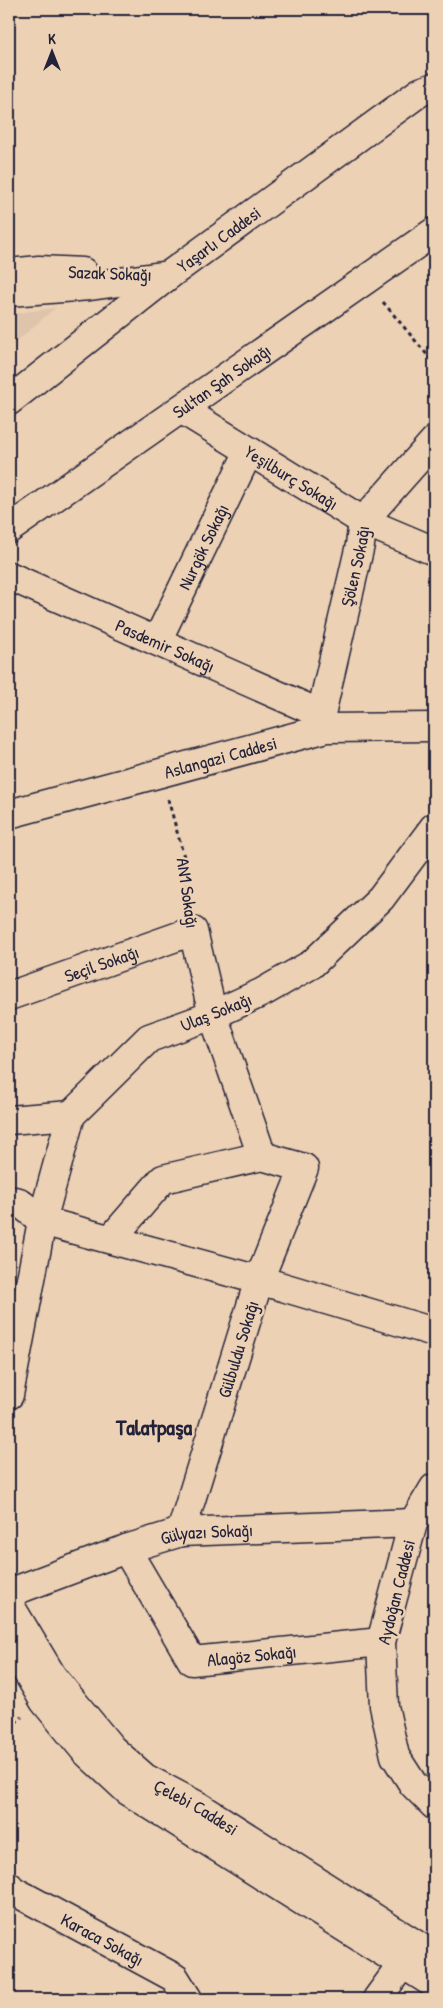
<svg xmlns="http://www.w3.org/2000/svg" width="443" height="2008" viewBox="0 0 443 2008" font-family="'Patrick Hand',sans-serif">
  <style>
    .built { fill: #dec4ab }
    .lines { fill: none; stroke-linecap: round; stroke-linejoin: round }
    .street-casing { stroke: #22223b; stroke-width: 31 }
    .secondary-casing { stroke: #22223b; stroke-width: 31 }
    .path { stroke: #22223b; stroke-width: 3; stroke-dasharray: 4 4; stroke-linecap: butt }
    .street { stroke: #edd1b4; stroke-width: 28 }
    .secondary { stroke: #edd1b4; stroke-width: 28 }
    .labels { text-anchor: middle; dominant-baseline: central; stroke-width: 5; stroke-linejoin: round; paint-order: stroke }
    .street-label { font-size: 18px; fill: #22223b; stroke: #edd1b4 }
    .district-label { font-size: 22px; font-weight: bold; fill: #22223b; stroke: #edd1b4 }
  </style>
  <rect width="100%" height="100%" fill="#edd1b4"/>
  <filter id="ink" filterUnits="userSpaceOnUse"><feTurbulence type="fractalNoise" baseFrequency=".02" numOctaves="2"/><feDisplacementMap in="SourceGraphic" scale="10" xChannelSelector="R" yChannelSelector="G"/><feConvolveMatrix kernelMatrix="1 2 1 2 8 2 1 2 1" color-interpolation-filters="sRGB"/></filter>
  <g filter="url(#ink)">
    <path class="built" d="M55,308L9,348V314Z"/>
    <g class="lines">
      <g class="street-casing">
        <g id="street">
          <path d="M9,273L39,270L83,272"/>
          <path d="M9,292L90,286L169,275"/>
          <path id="s1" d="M181,409L363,521L434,551"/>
          <path id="s2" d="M9,529L434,232"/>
          <path id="s3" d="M9,576L321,714"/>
          <path id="s4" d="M157,641L249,451"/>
          <path id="s5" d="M321,714L360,545L363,521L434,441"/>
          <path d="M434,827L381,898L312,964L263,992L213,1015L149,1038L71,1115L42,1221L259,1280L434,1332"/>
          <path id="s6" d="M9,996L193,931L213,1015L262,1156"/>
          <path d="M9,1120L71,1115"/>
          <path d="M111,1239L163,1179L262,1156L304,1168L259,1280L181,1532"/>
          <path id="s7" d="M126,1549L192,1661L381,1642"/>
          <path id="s8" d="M9,1593L126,1549L181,1532L413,1523"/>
          <path id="s9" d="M9,1886L12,1890L175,1978L188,1999"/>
          <path d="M377,1999L404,1962"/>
        </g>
      </g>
      <g class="secondary-casing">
        <g id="secondary">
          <path id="s10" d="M9,401L169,275L420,92L434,87"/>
          <path id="s11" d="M9,814L327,728L434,727"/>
          <path d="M9,1200L19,1202L42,1221"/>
          <path d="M9,1395L42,1221"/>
          <path d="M434,1488L413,1523L381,1642L384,1706L395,1756L413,1784L434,1805"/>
          <path id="s12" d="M9,1604L52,1676L112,1749L145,1778L200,1807L434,1956"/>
          <path d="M17,1655L44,1701L86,1752L128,1791L434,1984"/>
        </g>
      </g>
      <path class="path" d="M383,302L434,363
        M168,799L187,868L190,905
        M9,1728L22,1717"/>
      <use href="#street" class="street"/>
      <use href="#secondary" class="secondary"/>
    </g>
  </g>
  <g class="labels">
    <g class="street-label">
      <text stroke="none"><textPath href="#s10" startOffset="265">Yaşarlı Caddesi</textPath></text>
      <text transform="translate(110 273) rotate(2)">Sazak Sokağı</text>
      <text stroke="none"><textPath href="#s2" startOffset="259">Sultan Şah Sokağı</textPath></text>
      <text stroke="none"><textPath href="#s1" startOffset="130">Yeşilburç Sokağı</textPath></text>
      <text stroke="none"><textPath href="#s4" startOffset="105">Nurgök Sokağı</textPath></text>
      <text stroke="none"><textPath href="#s5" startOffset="152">Şölen Sokağı</textPath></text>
      <text stroke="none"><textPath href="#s3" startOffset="171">Pasdemir Sokağı</textPath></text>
      <text stroke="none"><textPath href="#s11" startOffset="219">Aslangazi Caddesi</textPath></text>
      <text transform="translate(188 893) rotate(82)">AN1 Sokağı</text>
      <text stroke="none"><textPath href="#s6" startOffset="98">Seçil Sokağı</textPath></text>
      <text transform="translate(216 1012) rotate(-22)">Ulaş Sokağı</text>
      <text transform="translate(238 1349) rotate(-73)">Gülbuldu Sokağı</text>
      <text stroke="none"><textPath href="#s8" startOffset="208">Gülyazı Sokağı</textPath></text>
      <text transform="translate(396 1592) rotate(-76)">Aydoğan Caddesi</text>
      <text stroke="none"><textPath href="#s7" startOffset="190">Alagöz Sokağı</textPath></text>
      <text stroke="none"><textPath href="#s12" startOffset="281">Çelebi Caddesi</textPath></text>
      <text stroke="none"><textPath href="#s9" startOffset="108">Karaca Sokağı</textPath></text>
    </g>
    <g class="district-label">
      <text x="154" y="1427">Talatpaşa</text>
    </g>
  </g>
  <rect width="443" height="2008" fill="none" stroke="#edd1b4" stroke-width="30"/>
  <rect x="15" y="15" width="413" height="1978" fill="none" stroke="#22223b" stroke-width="2" filter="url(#ink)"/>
  <g transform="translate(52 52)" stroke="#edd1b4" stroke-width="4" paint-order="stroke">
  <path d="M0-4L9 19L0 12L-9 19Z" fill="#22223b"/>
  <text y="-8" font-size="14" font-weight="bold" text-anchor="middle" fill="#22223b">K</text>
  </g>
</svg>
